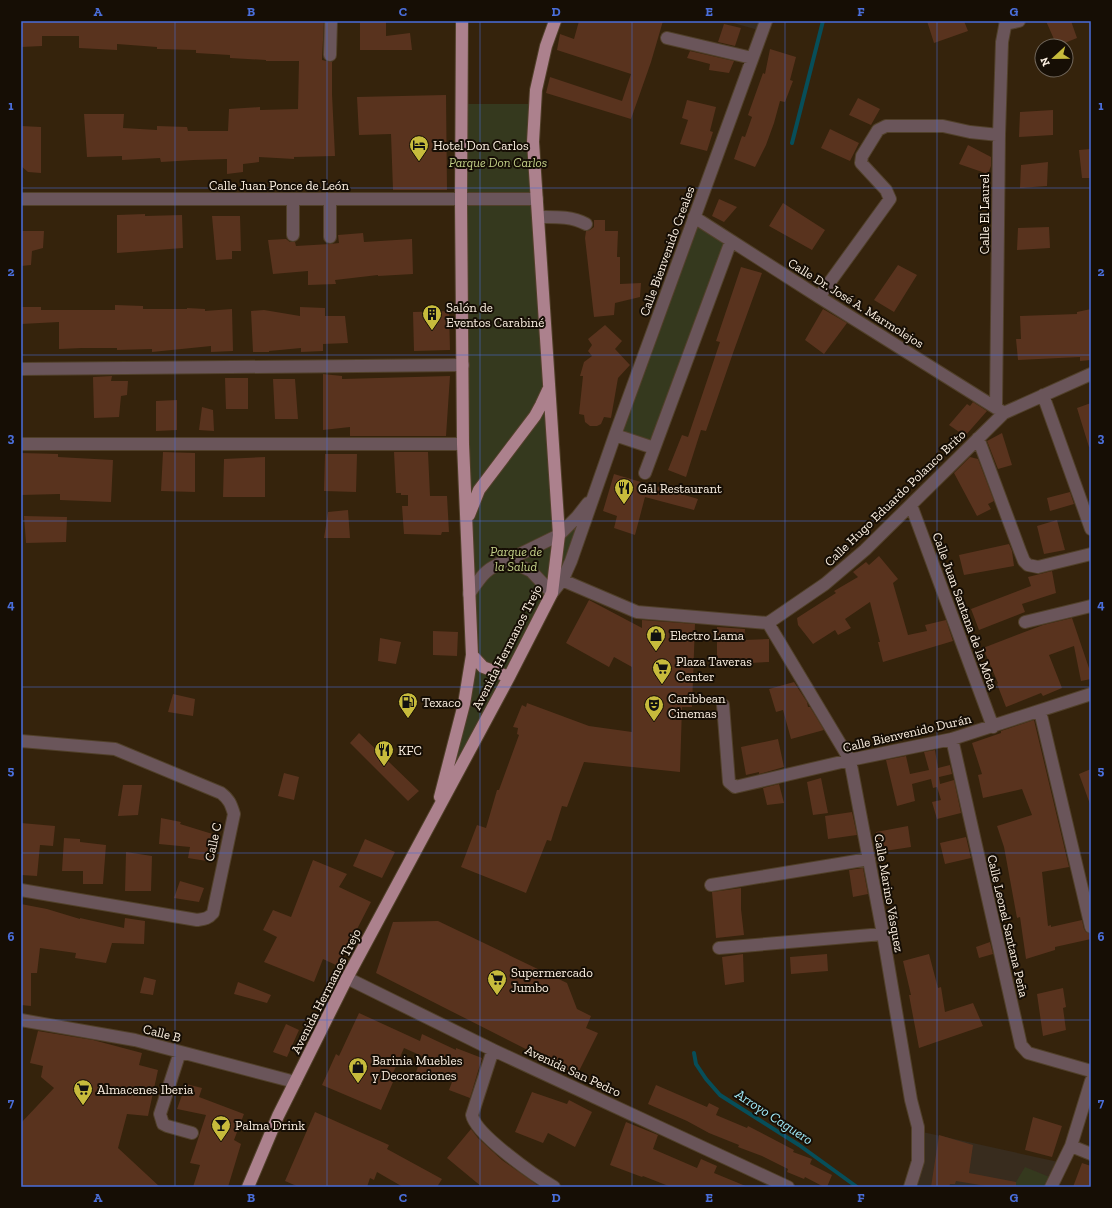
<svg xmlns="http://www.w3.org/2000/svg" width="1112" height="1208" viewBox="0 0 1112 1208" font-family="'Zilla Slab',serif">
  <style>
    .education { fill: #382c1e }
    .green { fill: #35391e }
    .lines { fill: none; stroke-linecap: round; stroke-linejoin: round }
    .stream { stroke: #074e59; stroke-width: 4 }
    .building { fill: #59331e }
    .minor-casing { stroke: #51402a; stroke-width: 14 }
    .major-casing { stroke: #51402a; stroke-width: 14 }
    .minor { stroke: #6a555a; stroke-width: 12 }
    .major { stroke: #ac818d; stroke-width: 12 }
    .grid { fill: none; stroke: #4a6eda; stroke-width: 1; stroke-opacity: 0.55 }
    .labels { text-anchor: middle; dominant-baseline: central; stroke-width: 4; stroke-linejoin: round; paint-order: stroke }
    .poi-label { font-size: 13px; fill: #fcf0e2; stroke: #160e05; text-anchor: start }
    .park-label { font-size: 13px; font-style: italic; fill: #c3d088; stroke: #160e05 }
    .street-label { font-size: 13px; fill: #fcf0e2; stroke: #160e05 }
    .water-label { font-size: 14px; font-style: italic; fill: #a1ebfa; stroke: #160e05 }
    .neatline { fill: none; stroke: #4a6eda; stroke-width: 1.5 }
    .grid-label { font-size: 13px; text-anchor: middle; font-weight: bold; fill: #4a6eda }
  </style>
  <rect width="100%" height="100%" fill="#35230c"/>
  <path class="education" d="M726,21H766L762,31Z
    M918,1131L1063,1163L1051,1187H910Z"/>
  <path class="green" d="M461,104H535L559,534L588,504L571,561L436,812L472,655Z
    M694,217L731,241L653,451L615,435Z
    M1025,1167L1052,1178L1048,1187H1015L1016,1182Z"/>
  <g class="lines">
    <path class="stream" d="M792,143L823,21
      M694,1053L696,1064L706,1079L720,1095L799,1145L857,1187"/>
  </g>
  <path class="building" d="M21,21H324L322,60L332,62V94L335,156L294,157V159L259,157V162L243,164V172L227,174V159L194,160L161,162L160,158L122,160V156L87,157L84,114H124L123,128L157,130V126L187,127L188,131H228L229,109L260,107V110L298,109L299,61H266V60L230,58V55L196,53V50L157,49V47L117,44V50L79,48V36H42V46L21,47Z
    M360,21H386V36L410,33L412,50H360Z
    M579,21H663L651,62L631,119L546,93L550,77L622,101L631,74L557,50L560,34L574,39Z
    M927,21H964L968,31L934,43Z
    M1046,21H1071L1077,38L1057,46Z
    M724,24L741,28L735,46L718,42Z
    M770,49L796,57L790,80L793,81L785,102L780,101L774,123L766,145L755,167L734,159L742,136L745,137L752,117L748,115L763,73L765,74Z
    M690,51L734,61L729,73L709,70L710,64L687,58Z
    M446,95L447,190H393L391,134L359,135L357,97Z
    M858,98L880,109L871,125L849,115Z
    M687,100L716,107L710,131L713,132L707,151L680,144L688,120L682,118Z
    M1053,110V135L1019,137L1020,112Z
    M21,126L41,127V173L28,172L21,166Z
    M830,129L859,143L850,161L821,148Z
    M968,145L991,157V166L988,174L959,164Z
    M1091,149V178H1082L1079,150Z
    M1048,162L1047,186L1020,188L1021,165Z
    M719,199L737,207L724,222L712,216Z
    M783,203L825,230L812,250L769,226Z
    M145,214V216L182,215L183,248L117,253V215Z
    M212,216H240L241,251H232V259L216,260Z
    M594,220H605V231H618L617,257H620V284L641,283L640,297L615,303L614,315L594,317L585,238L586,231L590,230L594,227Z
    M1049,227L1050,248L1017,250L1018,228Z
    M21,231H44L43,248L32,251L31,265L21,266Z
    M363,233L364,242L412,239L413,274L378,276V275L335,280L336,284L308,285V271L273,274L268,240L286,239L290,242H295L296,246L330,244L339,243L338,235Z
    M898,265L917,275L894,312L874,300Z
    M741,267L762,273L733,353L706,431L701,430L686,477L668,470L682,435L688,437L720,342L716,341Z
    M115,305L143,306V309H187V308L205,309V311L232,309L233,351L211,352V346L152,352V349L117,350V348H82L59,349V322L21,324V307H41V310H115Z
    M300,307L325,308V316H345L348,343L323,344V351L301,352V348L269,351V352H253L251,311L264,310L300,316Z
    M823,309L847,323L824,354L805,340Z
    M1091,309V360L1080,361V357L1018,360L1016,339H1021L1020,316L1077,314V312Z
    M449,311L450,350L414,351L413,312Z
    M605,325L622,341L615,349L630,365L618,378L611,418L604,417L601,424L597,426H590L585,422L584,415L579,414L583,376H580L584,362L592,356L588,351L592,345L588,339Z
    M323,374L342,376V379L450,376L446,436H350V427L323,430Z
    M112,376L111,381H128L127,395L121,396L119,417L94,418L93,377Z
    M225,378H248V409H226Z
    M273,379H295L298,419H275Z
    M177,400V430L156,431V401Z
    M973,402L987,411L965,436L949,425L967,404L970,406Z
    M1091,403V447H1089L1077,408Z
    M202,407L213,410L214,431L199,430Z
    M1002,433L1012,465L998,469L987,441Z
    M163,452L195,453V492L161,491Z
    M394,452H428L430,496H447L449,532H442L441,535L404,534L402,506H408V495H401V493H396Z
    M21,453L58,454V457L113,460L111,502L60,500V494L21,495Z
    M325,454H357L356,492L324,491Z
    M265,457V497H223L224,459Z
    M970,457L978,459L994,501L988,504L991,509L977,516L954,473Z
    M614,474L698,499L694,510L645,497L635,535L614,528L617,516L603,511Z
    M1070,492L1074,504L1050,511L1047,498Z
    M348,510L350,538H324L328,512Z
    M24,516L67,517L66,542L26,543Z
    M1057,520L1065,550L1044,554L1037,526Z
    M1009,544L1012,551L1014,566L964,575L959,555Z
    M879,556L898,579L893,583L908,635L927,631L925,625L946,620L953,641L883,662L878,642H880L870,602L845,619L851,628L838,635L835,630L813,644L798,625L797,618L836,593L834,591L858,577L853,572L866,562L869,565Z
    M1052,571L1056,593L1022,604L1025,612L979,630L971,609L1031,586L1028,577Z
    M589,600L642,628V620L695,624L692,707H682L680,772L584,762L567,807L562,806L551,841L547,840L526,893L461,867L477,825L486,828L497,790H499L519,735L517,734L518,728L513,727L522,705L526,707L527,703L589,726L632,732V667L614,657L609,667L566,643Z
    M1072,618L1091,674V679L1081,681L1074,646L1049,655L1062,688L1043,696L1041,693L1006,707L997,684L998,683L983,648L1043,625Z
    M717,627L745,629L744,640L769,639V662L749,663L748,659H717Z
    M433,631L458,632L457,656L433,655Z
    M380,638L401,642L396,664L378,661Z
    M794,682L807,702L808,707H810L824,730L791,739L783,710L776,712L769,689Z
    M173,694L195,699L193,716L168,712Z
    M1034,720L1069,867L1042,872L1048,926L1051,925V927L1082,920L1084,929L1086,932L1091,934V939L1055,947V950L1026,959L1020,917L1017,918L1004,847L997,826L1032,815L1022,789L983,798L978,775L982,774L972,743L1001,733V731Z
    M359,733L419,791L408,801L350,743Z
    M778,739L784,767L759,774V772L746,775L741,747Z
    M935,750L938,768L950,765L952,774L939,777L940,784L954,780L961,813L937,819L932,802L941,800L937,787L933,788L931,779L912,784L915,801L897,806L886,760L906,756L910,774L929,770L924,752Z
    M1091,769V804H1090L1079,774Z
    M284,773L299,777L294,800L278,796Z
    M821,778L828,813L813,815L807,782Z
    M779,784L784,803L767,805L763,788Z
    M123,785H142L138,815L118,816Z
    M852,812L857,835L828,839L825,816Z
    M161,818L181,822L180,824L219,836L213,862L188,858L190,847L159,844Z
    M21,823L55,826L53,846L40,845L37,876L21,875Z
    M908,826L911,847L878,852L876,832Z
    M966,837L971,858L945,864L940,843Z
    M64,838L80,839V842L106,845L103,884H83V871H62Z
    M365,839L395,852L382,878L353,866Z
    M126,852L152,856L151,891H125Z
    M313,860L347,874L339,887L371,902L338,966L323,959L314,982L264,962L277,937L263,930L273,910L291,917Z
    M863,868L868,894L853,897L849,870Z
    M180,881L204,888L199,902L174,898Z
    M741,888V909L744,935L716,938L712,892Z
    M21,904L47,909L80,919V918L124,928L125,918L145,921L144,944L112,943L106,963L75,958L76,953L40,948L37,973H31V1006L21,1005Z
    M438,921L567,983L577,1009L591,1016L586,1028L598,1033L577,1075L376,973L393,922Z
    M990,942L993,954L979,958L976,947Z
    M743,954L744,982L725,985L722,957Z
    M827,954L828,971L791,974L790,957Z
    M929,954L938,988L941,987L945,1012L973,1003L983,1026L919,1048L909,995H911L903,961Z
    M144,977L156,980L153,995L140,993Z
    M238,982L271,995L267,1003L234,994Z
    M1063,988L1066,1007L1063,1008L1066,1030L1043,1036L1037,994Z
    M359,1013L420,1041L422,1034L456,1050V1048L482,1058L470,1098L449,1090L452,1082L416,1072L422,1056L404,1048L390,1080L393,1082L381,1110L322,1085L336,1054L339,1056Z
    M286,1024L299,1030L287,1057L273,1052Z
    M38,1031L93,1040L142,1053L139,1065L158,1070L148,1116L127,1114L118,1148L160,1187H21V1123L54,1088L41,1077L43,1066L30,1063Z
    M186,1084L202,1088L199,1097L244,1114L234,1140L241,1144L228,1187H193L200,1165L190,1163L206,1115L177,1109Z
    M656,1085L707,1107L709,1103L719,1108L716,1115L747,1128L748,1126L794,1150L793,1152L812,1159L810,1164L832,1175L827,1187H824L805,1177L804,1179L787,1172L788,1169L762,1156L738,1147L739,1145L709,1133L687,1121L648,1104Z
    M532,1092L567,1104L569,1100L592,1112L575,1147L548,1133L543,1143L515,1132Z
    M315,1112L389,1145L387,1149L442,1179L437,1187H403L377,1172L374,1180L370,1178L367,1187H299L285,1181Z
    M1033,1117L1062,1126L1052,1157L1025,1150Z
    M626,1122L658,1135L653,1149L697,1168L701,1159L717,1166L714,1173L748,1187H671L643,1176L642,1177L610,1165Z
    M471,1129L478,1138L502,1160L540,1187H482L447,1158Z
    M939,1135L973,1145L969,1173L1016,1182V1187H992L956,1181L955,1184H950L949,1187H931Z
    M1082,1163L1091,1166V1187H1073Z"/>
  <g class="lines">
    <g class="minor-casing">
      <path id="minor" d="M1005,21L1010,23L1019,21
        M667,38L752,58
        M330,55L331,21
        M21,199H537
        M293,199V235
        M330,199V237
        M538,217C555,217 571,216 586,224
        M694,217L819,297L1001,411
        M819,297L890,199L886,190L861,163L862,156L878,130L886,126H943L970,132L999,135
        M21,369L463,365
        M1043,395L1091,529
        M996,408L999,135L1002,42L1006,21
        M615,435L654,448
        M978,438L1020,551L1024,561L1028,565L1038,567L1091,554
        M21,444H463
        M645,473L731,241
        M911,505L993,727
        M508,560L559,535L577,517L588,503
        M555,577L637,612L768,623L825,584L865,550L1004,413L1091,374
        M469,594C482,575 486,568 508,560L531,571L552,593L563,579L571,561L615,435L766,21
        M1025,622L1091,606
        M768,623L850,760L883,934L911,1100L918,1127V1161L910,1187
        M723,705L729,782L735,787L850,760L952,739L1091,694
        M1040,711L1091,927
        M952,739L1021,1045L1028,1053L1091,1071
        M21,741L115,749L221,793C229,799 231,804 234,814L213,913C208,919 204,919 197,920L21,890
        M711,885L869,859
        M719,948L883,934
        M347,978L493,1050L788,1187
        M21,1020L135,1040L295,1082
        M493,1050L472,1115C475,1134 535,1176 554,1187
        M180,1052L160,1114L163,1124L167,1126L192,1133
        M1071,1146L1091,1154
        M1051,1187L1071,1146L1091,1081"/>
    </g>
    <g class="major-casing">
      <path id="major" d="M469,515L479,490L535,416L541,405L548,390
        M472,655L483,667L509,677
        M440,797L464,704L472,655L463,444L461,200L462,21
        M248,1187L278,1116L347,978L509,677L552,593L559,535L533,142L536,90L546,46L555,21"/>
    </g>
    <use href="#minor" class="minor"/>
    <use href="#major" class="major"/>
  </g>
  <path class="grid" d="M175,21V1187M327,21V1187M480,21V1187M632,21V1187M785,21V1187M937,21V1187M21,188H1091M21,355H1091M21,521H1091M21,687H1091M21,853H1091M21,1020H1091"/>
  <defs>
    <g id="hotel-pin" transform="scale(1)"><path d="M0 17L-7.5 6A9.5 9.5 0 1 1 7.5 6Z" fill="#c7bb3c" stroke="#160e05"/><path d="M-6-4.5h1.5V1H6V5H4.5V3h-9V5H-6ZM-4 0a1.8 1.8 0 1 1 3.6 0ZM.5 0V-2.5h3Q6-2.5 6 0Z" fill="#111"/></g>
    <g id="building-pin" transform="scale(1)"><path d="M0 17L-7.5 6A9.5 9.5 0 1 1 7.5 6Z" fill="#c7bb3c" stroke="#160e05"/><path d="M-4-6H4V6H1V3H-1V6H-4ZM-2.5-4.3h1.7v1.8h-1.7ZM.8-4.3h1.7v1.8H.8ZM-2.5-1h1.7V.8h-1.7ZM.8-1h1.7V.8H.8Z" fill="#111"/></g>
    <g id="restaurant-pin" transform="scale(1)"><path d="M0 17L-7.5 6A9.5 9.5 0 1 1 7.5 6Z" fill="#c7bb3c" stroke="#160e05"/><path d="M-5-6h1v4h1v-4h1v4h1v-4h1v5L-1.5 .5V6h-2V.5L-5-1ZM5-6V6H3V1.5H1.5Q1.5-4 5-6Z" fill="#111"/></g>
    <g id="shop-pin" transform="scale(1)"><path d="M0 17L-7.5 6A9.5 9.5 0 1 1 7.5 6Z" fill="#c7bb3c" stroke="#160e05"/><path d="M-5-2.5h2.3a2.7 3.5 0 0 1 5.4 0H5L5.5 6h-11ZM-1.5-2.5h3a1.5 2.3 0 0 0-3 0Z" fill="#111"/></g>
    <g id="supermarket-pin" transform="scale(1)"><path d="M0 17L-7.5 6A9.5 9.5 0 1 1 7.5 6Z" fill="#c7bb3c" stroke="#160e05"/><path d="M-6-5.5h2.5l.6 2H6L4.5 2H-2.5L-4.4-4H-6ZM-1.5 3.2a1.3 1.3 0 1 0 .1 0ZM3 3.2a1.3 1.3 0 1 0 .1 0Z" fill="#111"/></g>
    <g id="fuel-pin" transform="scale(1)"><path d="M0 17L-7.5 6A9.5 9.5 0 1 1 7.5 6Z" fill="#c7bb3c" stroke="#160e05"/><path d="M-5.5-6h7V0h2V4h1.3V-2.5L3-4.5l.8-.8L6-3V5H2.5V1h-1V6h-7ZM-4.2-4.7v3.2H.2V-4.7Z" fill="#111"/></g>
    <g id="theatre-pin" transform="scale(1)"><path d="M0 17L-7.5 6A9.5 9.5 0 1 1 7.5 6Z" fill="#c7bb3c" stroke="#160e05"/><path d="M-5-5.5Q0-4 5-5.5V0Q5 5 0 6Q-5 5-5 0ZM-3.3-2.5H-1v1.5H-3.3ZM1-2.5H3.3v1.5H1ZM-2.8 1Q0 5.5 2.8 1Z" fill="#111"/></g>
    <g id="bar-pin" transform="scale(1)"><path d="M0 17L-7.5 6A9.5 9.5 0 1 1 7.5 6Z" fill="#c7bb3c" stroke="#160e05"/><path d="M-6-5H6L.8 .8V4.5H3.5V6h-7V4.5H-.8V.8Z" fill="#111"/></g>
  </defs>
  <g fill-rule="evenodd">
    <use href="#hotel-pin" x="419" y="145"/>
    <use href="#building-pin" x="432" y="314"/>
    <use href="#restaurant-pin" x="624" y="488"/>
    <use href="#shop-pin" x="656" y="635"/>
    <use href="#supermarket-pin" x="662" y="668"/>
    <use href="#fuel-pin" x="408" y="702"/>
    <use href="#theatre-pin" x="654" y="705"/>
    <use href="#restaurant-pin" x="384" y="750"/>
    <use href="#supermarket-pin" x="497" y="979"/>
    <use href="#shop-pin" x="358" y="1067"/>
    <use href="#supermarket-pin" x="83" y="1089"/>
    <use href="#bar-pin" x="221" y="1125"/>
  </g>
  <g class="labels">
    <g class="poi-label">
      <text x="433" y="145">Hotel Don Carlos</text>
      <text x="446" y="307">Salón de<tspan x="446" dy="15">Eventos Carabiné</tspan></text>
      <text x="638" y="488">Gål Restaurant</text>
      <text x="670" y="635">Electro Lama</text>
      <text x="676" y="661">Plaza Taveras<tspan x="676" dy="15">Center</tspan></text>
      <text x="668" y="698">Caribbean<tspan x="668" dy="15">Cinemas</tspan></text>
      <text x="422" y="702">Texaco</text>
      <text x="398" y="750">KFC</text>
      <text x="511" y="972">Supermercado<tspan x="511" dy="15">Jumbo</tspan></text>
      <text x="372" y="1060">Barinia Muebles<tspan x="372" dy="15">y Decoraciones</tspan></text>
      <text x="97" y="1089">Almacenes Iberia</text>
      <text x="235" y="1125">Palma Drink</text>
    </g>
    <g class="park-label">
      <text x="498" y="162">Parque Don Carlos</text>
      <text x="516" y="551">Parque de<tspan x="516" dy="15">la Salud</tspan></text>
    </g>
    <g class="street-label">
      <text x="279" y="185">Calle Juan Ponce de León</text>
      <text transform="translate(984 214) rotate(-90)">Calle El Laurel</text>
      <text transform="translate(667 251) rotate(-70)">Calle Bienvenido Creales</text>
      <text transform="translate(856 303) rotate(32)">Calle Dr. José A. Marmolejos</text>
      <text transform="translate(895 498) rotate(-44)">Calle Hugo Eduardo Polanco Brito</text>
      <text transform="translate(965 611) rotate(70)">Calle Juan Santana de la Mota</text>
      <text transform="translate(507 647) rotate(-63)">Avenida Hermanos Trejo</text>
      <text transform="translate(907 733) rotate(-13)">Calle Bienvenido Durán</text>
      <text transform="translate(213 842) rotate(-78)">Calle C</text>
      <text transform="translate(889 893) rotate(80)">Calle Marino Vásquez</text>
      <text transform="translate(1008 926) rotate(77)">Calle Leonel Santana Peña</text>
      <text transform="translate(326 991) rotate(-63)">Avenida Hermanos Trejo</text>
      <text transform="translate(162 1033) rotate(14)">Calle B</text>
      <text transform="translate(573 1071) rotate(25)">Avenida San Pedro</text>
    </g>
    <g class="water-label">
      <text transform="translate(774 1117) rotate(33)">Arroyo Caguero</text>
    </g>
  </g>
  <rect width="1112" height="1208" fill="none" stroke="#160e05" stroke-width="44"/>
  <g transform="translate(1054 58) rotate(248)"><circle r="19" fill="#160e05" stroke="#72685d"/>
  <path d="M0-3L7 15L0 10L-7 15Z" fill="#c7bb3c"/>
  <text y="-6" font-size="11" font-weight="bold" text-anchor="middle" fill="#fcf0e2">N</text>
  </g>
  <rect x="22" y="22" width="1068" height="1164" class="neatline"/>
  <g class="grid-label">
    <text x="98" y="16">A</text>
    <text x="251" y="16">B</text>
    <text x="403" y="16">C</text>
    <text x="556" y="16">D</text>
    <text x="709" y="16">E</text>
    <text x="861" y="16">F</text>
    <text x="1014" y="16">G</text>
    <text x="11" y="110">1</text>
    <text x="1101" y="110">1</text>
    <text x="11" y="276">2</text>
    <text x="1101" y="276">2</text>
    <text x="11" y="442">3</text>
    <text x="1101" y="442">3</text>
    <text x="11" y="609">4</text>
    <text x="1101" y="609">4</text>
    <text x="11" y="775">5</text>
    <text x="1101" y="775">5</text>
    <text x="11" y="941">6</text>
    <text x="1101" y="941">6</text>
    <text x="11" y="1107">7</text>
    <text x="1101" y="1107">7</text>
    <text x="98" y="1202">A</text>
    <text x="251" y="1202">B</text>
    <text x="403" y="1202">C</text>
    <text x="556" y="1202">D</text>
    <text x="709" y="1202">E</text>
    <text x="861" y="1202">F</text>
    <text x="1014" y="1202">G</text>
  </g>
</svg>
